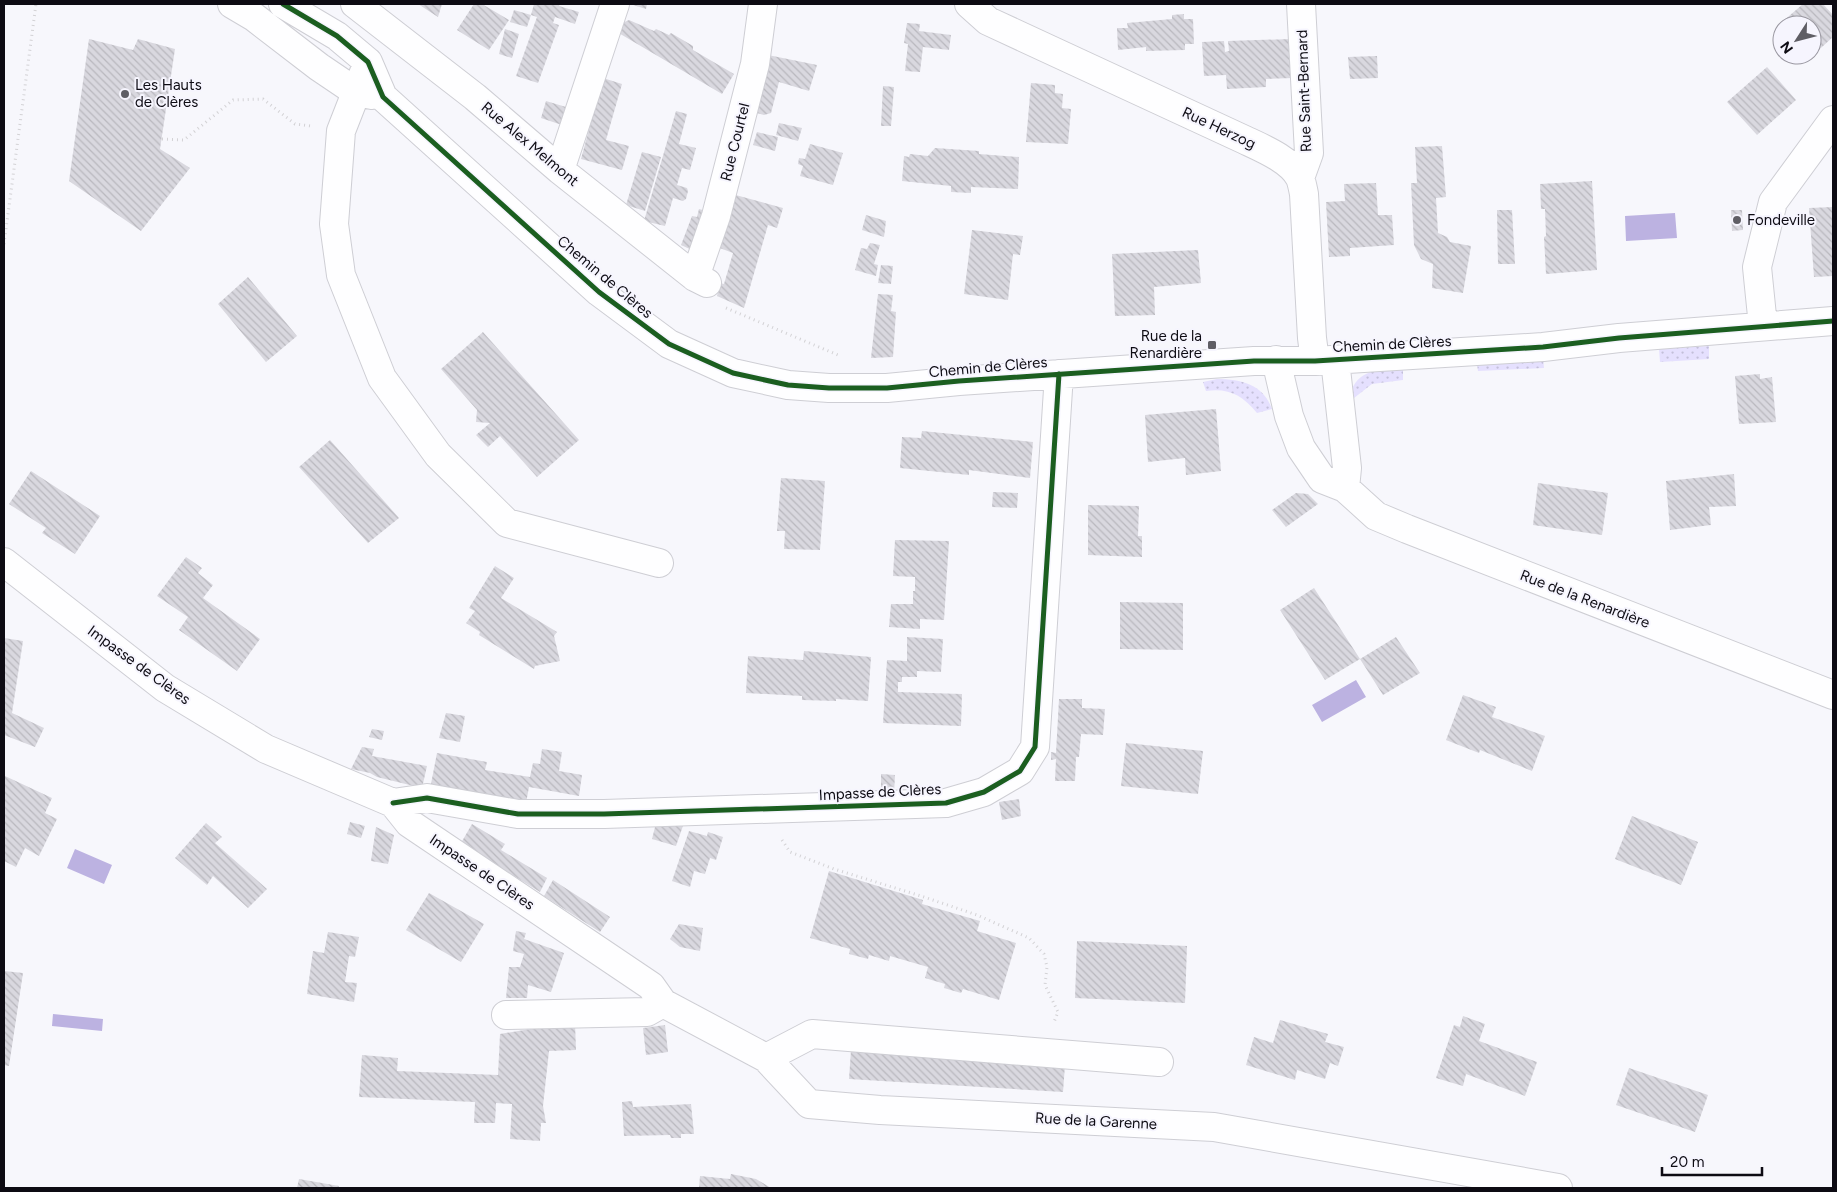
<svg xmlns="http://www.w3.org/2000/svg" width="1837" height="1192" viewBox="0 0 1837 1192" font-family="Figtree,sans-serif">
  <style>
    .grass { fill: url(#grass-dots) }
    .water { fill: #bcb2e1 }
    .building { fill: url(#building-back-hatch) }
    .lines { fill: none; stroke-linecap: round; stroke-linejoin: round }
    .minor-casing { stroke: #ceced4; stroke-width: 30 }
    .path { stroke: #d3d2d5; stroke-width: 3; stroke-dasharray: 1 4; stroke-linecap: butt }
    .minor { stroke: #fefeff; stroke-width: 28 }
    .cycleway-casing { stroke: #f6f5fe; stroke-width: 8 }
    .cycleway { stroke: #1b5e20; stroke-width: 5 }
    .poi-dot { fill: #5f5e65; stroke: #f6f5fe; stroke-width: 2 }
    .labels { text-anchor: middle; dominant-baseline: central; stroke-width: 4; stroke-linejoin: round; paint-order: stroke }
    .poi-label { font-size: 15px; fill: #0d0b13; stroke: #f6f5fe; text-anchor: start }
    .street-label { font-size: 15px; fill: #0d0b13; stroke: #f6f5fe }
  </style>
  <defs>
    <pattern id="grass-dots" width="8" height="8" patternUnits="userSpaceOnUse" patternTransform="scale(1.25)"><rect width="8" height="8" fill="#e5e0fe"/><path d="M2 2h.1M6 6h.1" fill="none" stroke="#c3bfd9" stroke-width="1.8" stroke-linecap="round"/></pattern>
    <pattern id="building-back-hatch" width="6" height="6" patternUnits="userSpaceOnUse" patternTransform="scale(1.25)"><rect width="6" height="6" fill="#d9d8df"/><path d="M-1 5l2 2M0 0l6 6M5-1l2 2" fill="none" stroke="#b9b8be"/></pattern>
  </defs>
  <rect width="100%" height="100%" fill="#f7f7fc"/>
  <path class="grass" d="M1709,346V359L1660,362L1659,349Z
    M1543,358L1544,368L1478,371L1477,364Z
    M1403,369V380L1372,384L1354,398L1350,395C1357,368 1380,370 1403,369Z
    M1217,379C1241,379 1263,384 1272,409L1257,413C1242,395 1229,388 1206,391L1203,382Z"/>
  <path class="water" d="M1675,213L1677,238L1626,241L1625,216Z
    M1356,680L1366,697L1322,722L1312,705Z
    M75,849L112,865L104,884L67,868Z
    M53,1014L103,1019L102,1031L52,1026Z"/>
  <path class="building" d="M418,4H442L438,17Z
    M474,4H482L509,20L489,50L457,30Z
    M534,4H560L559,6L579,12L575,24L555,17L553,23L559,25L538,83L516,76L537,17L531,15Z
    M630,4H647L646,9Z
    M1803,4H1823L1833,15V37L1812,56V25H1785L1782,22Z
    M514,10L531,15L527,27L510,22Z
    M1184,14V19H1193L1194,44H1185V50L1146,51V47L1118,50L1117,28H1128L1127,23L1172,19V15Z
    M629,20L654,31L656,29L669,35L671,33L693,46V50L734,74L722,94L617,32L620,24Z
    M907,23L920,24L919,31L951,35L949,50L923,47L920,72L905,71L908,44L904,43Z
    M505,29L519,34L512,58L499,54Z
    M89,39L133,50L138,39L175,49L160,149L190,168L141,231L69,181Z
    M1291,39L1293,78L1266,79V87L1227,89L1226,75L1204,76L1202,42L1224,41L1225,52L1229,51L1228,41Z
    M768,55L817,65L809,91L779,82L771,113L764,115L753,112Z
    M1377,56L1378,78L1350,79L1348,57Z
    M1767,67L1796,100L1757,135L1727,102Z
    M603,78L622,84L606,140L629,146L622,170L581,159Z
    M1031,83L1055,85V93L1063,94L1062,108L1071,109L1068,144L1026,142Z
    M883,86L894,87L891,126H881Z
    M546,101L576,110L571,128L541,118Z
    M676,111L687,114L679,144L696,148L690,170L682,168L677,185L687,188L688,191L686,199L683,201L673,198L665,226L644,221Z
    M779,123L802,128L798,141L776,135Z
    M757,132L778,137L775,151L753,145Z
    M810,144L843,153L833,185L800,176L803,166L798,164L799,158L805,159Z
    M1442,146L1446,197L1436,198L1438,233L1447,237L1450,242L1471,246L1463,293L1432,288L1433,264L1421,259L1414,245L1411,183H1417L1415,147Z
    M935,148L979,151V154L1019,157L1018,189L971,187V193L951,192V186L902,181L904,156L909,157L910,154L928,156Z
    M642,152L661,157L645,211L626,205Z
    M1592,181L1597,270L1546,274L1544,237L1546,236L1545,209H1541L1540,184Z
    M1376,183L1378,215H1392L1394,245L1350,248V256L1329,257L1326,202L1345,201L1344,184Z
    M732,194L783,208L777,228L768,225L744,308L717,296L720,283L724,284L733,253L717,247Z
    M1833,207V276L1814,277L1809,208Z
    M699,209L710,212L696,252L681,245L692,216L697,217Z
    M1497,210H1512L1515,264H1498Z
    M1731,210H1742L1743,230L1732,231Z
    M866,215L886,221L884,237L862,230Z
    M972,230L1023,236L1020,255L1013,254L1008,300L964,294Z
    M870,243L880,245L874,264L878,265L876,276L855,270L861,248L867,249Z
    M1198,250L1201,283L1154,287L1155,315L1115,316L1112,254Z
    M881,265L893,266L891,284L878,283Z
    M248,277L297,336L266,362L218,304Z
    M878,294L893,295L891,311L896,312L893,357L871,358Z
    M483,332L579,440L537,477L500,436L488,447L476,435L490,423L476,422L477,410L441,369Z
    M1760,374V379L1772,377L1776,422L1739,424L1735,376Z
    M1216,409L1221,471L1186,475L1185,458L1148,462L1145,415Z
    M922,431L1033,442L1030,478L969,470V475L900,468L902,437L921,438Z
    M330,440L399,518L368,543L299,467Z
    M31,471L100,516L75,554L42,533L46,528L9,504Z
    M1734,474L1736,506L1709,507L1711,525L1670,530L1666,481Z
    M781,478L825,481L820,550L784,549L785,531H777Z
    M1538,483L1608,493L1602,535L1533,525Z
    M993,492L1018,493L1017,508L992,507Z
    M1296,493L1308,494L1318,504L1286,527L1272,510Z
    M1088,505L1139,506L1138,536H1142V557L1088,555Z
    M895,540L949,541L944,620L920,619V629L889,627L891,604H913V591H915V577L893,576Z
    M186,557L202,568L198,573L213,585L203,598L260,639L237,671L179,630L188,617L157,596Z
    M495,566L514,578L501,598L557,632L554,636L560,661L535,666L534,669L479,635L480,632L466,623L475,611L469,608Z
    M1314,588L1360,659L1325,680L1280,610Z
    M1120,602L1183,603V650L1120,649Z
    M907,637L943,639L941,672L917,671V677H902V682H898V692L962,694L961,726L883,723L887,660L907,661Z
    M1396,637L1420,673L1383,695L1360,659Z
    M4,638L23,641L12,713L44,728L35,747L4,735Z
    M804,651L871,657L868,701L836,699V701L802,700V696L746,693L748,656L803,660Z
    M1463,695L1496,707L1492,717L1545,736L1532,771L1480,750L1479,753L1446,740Z
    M1059,699H1082V708L1105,709L1103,735L1081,734L1079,757H1076L1075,781H1055L1056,759L1051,760V752L1056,753Z
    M446,713L465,716L460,742L439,738Z
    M372,729L384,731L382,740L369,737Z
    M1126,743L1203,751L1198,794L1121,786Z
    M362,747L374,749L372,756L427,766L422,788L377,777L370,773L351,769Z
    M542,749L562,752L559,771L582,775L579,796L529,787L526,803L430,789L437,753L487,762L485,770L530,777L533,763L540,764Z
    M881,774L895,775L894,794H881Z
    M5,776L52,798L45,813L57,819L39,856L25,848L16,867L4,861V780Z
    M1019,799L1021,816L1002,820L999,802Z
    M1632,816L1698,842L1681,885L1615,859Z
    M350,822L365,826L361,838L347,834Z
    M206,823L222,837L215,843L267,889L248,908L213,876L207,885L175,858Z
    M656,823H684L676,846L652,839Z
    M472,824L505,844L501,850L547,878L540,892L461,843Z
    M376,827L394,835L388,864L371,861Z
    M689,831L707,836L708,832L723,837L716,860L710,858L705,874L694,871L690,887L672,881Z
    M829,871L923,900L922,904L980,921L977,931L1016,943L999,1000L963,989L961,993L944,988L945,984L925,978L928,967L890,956L889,961L869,955L868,959L849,954L850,949L810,938Z
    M553,880L610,917L600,932L544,896Z
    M429,893L484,924L461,962L406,930Z
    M679,924L703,928L700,951L680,947L670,939Z
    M516,931L526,933L524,939L564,953L551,992L528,985L527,998H506L509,967H520L524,954L513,951Z
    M328,932L359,937L355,957L349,956L345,982L357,983L354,1002L307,994L313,951L324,953Z
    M1077,941L1187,946L1185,1003L1075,998Z
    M4,971L23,973L9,1066L4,1065Z
    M1463,1016L1485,1024L1479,1041L1537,1062L1525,1096L1466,1074L1463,1086L1436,1078L1454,1025L1460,1027Z
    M1280,1020L1328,1034L1325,1042L1344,1047L1338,1066L1330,1063L1325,1079L1297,1070L1295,1080L1246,1065L1254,1037L1273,1043Z
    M575,1023L576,1050L549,1051L543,1106L546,1123H541L540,1141L510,1139L512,1104L496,1103L495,1123H474L475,1102L359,1097L362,1055L398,1058L397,1071L498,1075L500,1034L548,1026Z
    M665,1025L668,1052L646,1055L643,1028Z
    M851,1050L1065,1065L1063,1092L849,1079Z
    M1629,1068L1708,1095L1695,1132L1616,1105Z
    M632,1101L633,1107L691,1104L694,1134H681V1138H671L670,1135L624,1136L622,1102Z
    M731,1174L756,1179L771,1188H699L700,1176L730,1179Z
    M299,1179L339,1186L338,1188H297Z"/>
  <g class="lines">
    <g class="minor-casing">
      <path id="minor" d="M232,4L254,17L319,67L356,92L372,95
        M283,4L337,36L368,62L383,97L599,292L669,344L733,373L788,385L829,388H887L959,381L1254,361H1315L1543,347L1619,338L1833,321
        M355,4L475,97L560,170L695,277L707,283
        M969,4L988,21L1245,140C1262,148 1291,160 1300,178C1302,183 1303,189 1304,194L1312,338L1315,361
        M368,62L341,131L334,224L341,275L382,378L438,455L507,523L659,563
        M560,170L615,4
        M1300,178L1309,153L1301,4
        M695,277L716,216L755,64L763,4
        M1763,326L1757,267L1773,202L1833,120
        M1276,360L1289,416L1301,448L1322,479L1345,488L1376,516L1407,529L1833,695
        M1335,360L1347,468L1345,488
        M4,562L165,688L266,749L393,803L409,823L651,986L663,1003L647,1012L506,1015
        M393,803L427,798L518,814H604L946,803L984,792L1020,771L1035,747L1059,374
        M663,1003L766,1058L809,1104L880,1110L1214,1127L1558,1188
        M766,1058L812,1034L1159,1062"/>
    </g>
    <path class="path" d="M162,139L184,140L233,100L263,99L295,124L311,126
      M4,244L36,4
      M726,308L838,355
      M782,840L790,852L834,869L921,896L977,915L1029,938L1044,954L1047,967L1045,985L1058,1012L1054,1022"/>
    <use href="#minor" class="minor"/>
    <g class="cycleway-casing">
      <path id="cycleway" d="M283,4L337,36L368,62L383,97L599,292L669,344L733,373L788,385L829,388H887L959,381L1254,361H1315L1543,347L1619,338L1833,321
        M393,803L427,798L518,814H604L946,803L984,792L1020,771L1035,747L1059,374"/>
    </g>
    <use href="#cycleway" class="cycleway"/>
  </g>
  <g class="poi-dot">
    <circle cx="125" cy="94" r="5"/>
    <circle cx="1737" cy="220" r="5"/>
    <rect x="1207" y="340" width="10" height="10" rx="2.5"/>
  </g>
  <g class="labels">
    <g class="poi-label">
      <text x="135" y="85">Les Hauts<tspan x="135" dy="17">de Clères</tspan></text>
      <text x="1747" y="220">Fondeville</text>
      <text x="1202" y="336" text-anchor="end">Rue de la<tspan x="1202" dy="17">Renardière</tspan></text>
    </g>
    <g class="street-label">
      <text transform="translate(1304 91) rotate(-92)">Rue Saint-Bernard</text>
      <text transform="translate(1219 128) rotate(25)">Rue Herzog</text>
      <text transform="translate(735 142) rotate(-76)">Rue Courtel</text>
      <text transform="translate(530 144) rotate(40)">Rue Alex Melmont</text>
      <text transform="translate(605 277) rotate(40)">Chemin de Clères</text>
      <text transform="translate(1392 344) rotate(-3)">Chemin de Clères</text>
      <text transform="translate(988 367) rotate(-5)">Chemin de Clères</text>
      <text transform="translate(1585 599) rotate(21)">Rue de la Renardière</text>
      <text transform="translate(139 665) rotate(36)">Impasse de Clères</text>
      <text transform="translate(880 792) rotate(-3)">Impasse de Clères</text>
      <text transform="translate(482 872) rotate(34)">Impasse de Clères</text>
      <text transform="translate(1096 1121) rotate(3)">Rue de la Garenne</text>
    </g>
  </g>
  <rect width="1837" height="1192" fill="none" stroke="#0d0b13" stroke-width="10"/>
  <g transform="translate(1797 40) rotate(234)"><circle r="24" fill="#f6f5fe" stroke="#9997a0"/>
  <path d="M0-4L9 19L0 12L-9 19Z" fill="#5f5e65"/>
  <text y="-8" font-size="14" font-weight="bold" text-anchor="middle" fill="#0d0b13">N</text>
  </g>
  <path d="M1662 1167v8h100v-8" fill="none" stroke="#0d0b13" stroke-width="2.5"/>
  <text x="1670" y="1167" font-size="15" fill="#0d0b13" stroke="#f6f5fe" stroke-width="4" paint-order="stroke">20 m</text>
</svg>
